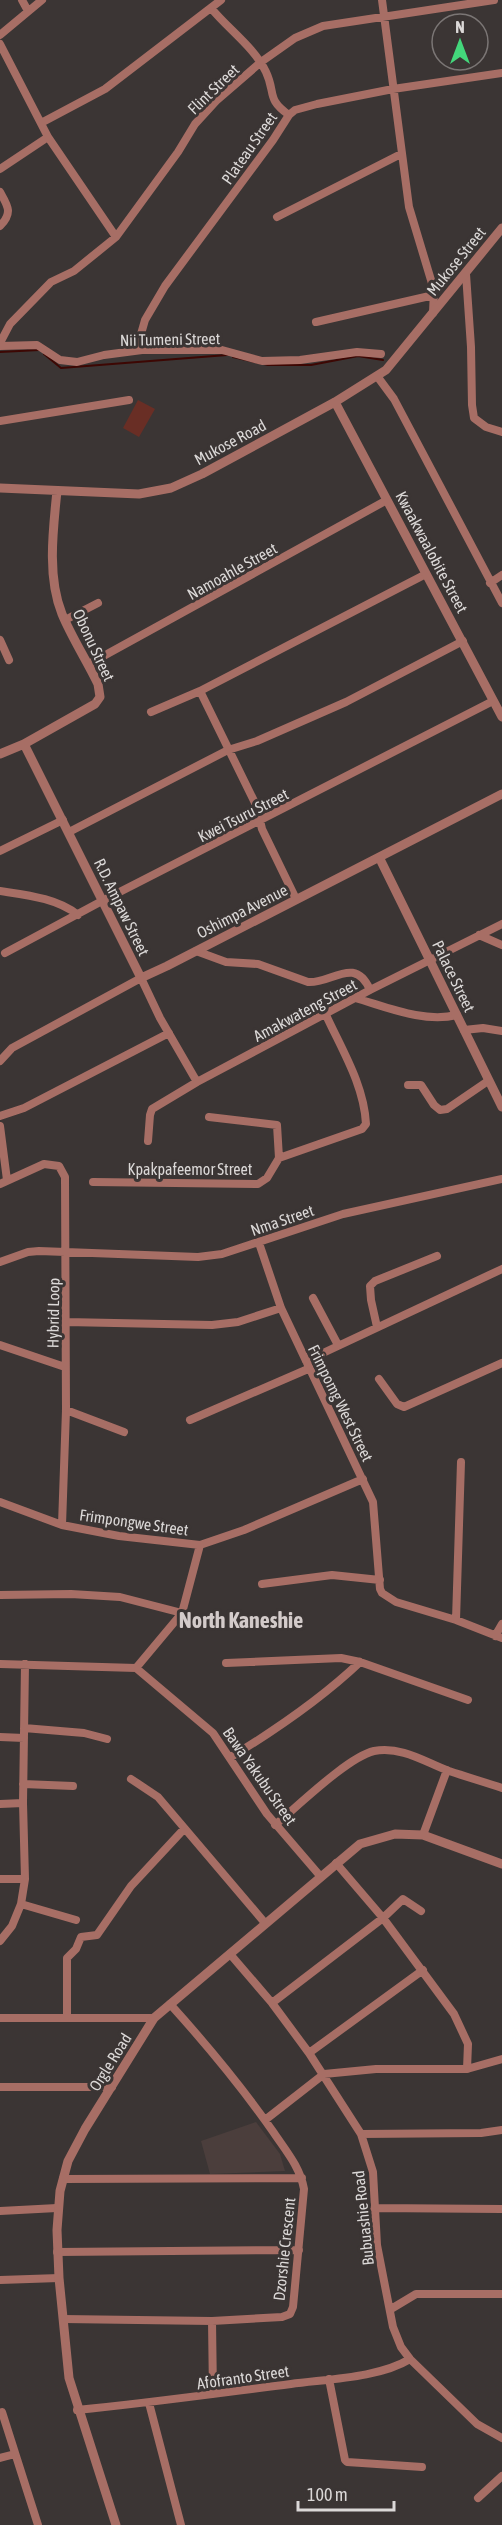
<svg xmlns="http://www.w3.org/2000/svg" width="502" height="2525" viewBox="0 0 502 2525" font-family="'Asap Condensed',sans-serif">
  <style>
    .built { fill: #4b3e3c }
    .green { fill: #692e25 }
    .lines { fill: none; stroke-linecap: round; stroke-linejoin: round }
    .stream { stroke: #3d0703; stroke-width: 2 }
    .minor { stroke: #a76e65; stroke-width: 8 }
    .tertiary { stroke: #a76e65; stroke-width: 9 }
    .labels { text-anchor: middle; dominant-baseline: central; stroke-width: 6; stroke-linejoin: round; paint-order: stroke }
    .street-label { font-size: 16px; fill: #dbd8d7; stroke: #3b3534 }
    .district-label { font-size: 22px; font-weight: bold; fill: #d3cbca; stroke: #3b3534 }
  </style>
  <rect width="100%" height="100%" fill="#3b3534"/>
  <path class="built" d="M256,2122L280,2154L285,2171L210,2174L201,2141Z"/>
  <path class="green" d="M138,400L155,409L139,437L123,428Z"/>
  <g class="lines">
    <path class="stream" d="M0,352L39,350
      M44,354L61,368L227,355
      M233,357L268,365H311L358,356L383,360"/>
    <path class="minor" d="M22,0L28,11
      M382,0L409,207L434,290L433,313
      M211,8C228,29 254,47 266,72C276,93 266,99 289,115
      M0,35L42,0
      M0,44L48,137L116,237
      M41,123L105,89L221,0
      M0,169L48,137
      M0,192C8,206 13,213 0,226
      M277,217L401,154
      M466,274L471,347L472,405L474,418L486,427L502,432
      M316,322L434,295
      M0,343L10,324L51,282L74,271L116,237L178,152L195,124L216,101L261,62L295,38L323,26L494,0
      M0,346L37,345L60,360L77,362L104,355L142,350H222L262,361L300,360L357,352L381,354
      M142,350L141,334L145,320L165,286L273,140L289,115L295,110L317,104L393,89L502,73
      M377,376L394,399L502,603
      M0,421L129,400
      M490,583L502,575
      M65,620L98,603
      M0,640L9,660
      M89,664L387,500
      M200,691L257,807L262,829L296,899
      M151,712L200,691L426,574
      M69,832L228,750L257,741L346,702L463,641
      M0,851L63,820
      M0,891C26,895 57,898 78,915
      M479,935L502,945
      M196,951L226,962L258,964L308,982C331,984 355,955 370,990
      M5,953L102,901L493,701
      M355,998C387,1007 423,1023 457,1015
      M464,1030L483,1028L502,1031
      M0,1061L12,1048L141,978L160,1018L197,1082
      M408,1085H421L434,1105L440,1110L447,1109L488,1081
      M0,1116L24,1108L169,1033
      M209,1117L277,1125L279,1158
      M0,1126L7,1180
      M148,1141L150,1115L152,1109L197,1082L370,990L502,924
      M93,1182L258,1184L267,1178L279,1158L362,1129L366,1124C364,1085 342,1050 326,1015
      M0,1184L44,1164L59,1166L65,1177L66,1410L62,1525
      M259,1243L281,1308L373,1502L380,1589L382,1593L396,1602L456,1620L502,1638
      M0,1262L28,1252L39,1251L198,1257L222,1254L343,1214L502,1179
      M313,1298L338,1345
      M66,1322L212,1325L238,1322L281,1308
      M377,1327L371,1300L370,1286L375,1281L437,1256
      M0,1345L65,1367
      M306,1361L502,1269
      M379,1379L397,1404L404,1407L502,1363
      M66,1410L124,1432
      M190,1420L308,1369
      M0,1502L62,1525L119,1536L200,1545L244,1530L363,1479
      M262,1584L332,1575L380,1580
      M0,1595L71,1594L120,1597L182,1613
      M456,1620L461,1462
      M495,1636L502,1624
      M226,1663L341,1658L360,1662L468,1700
      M0,1664L136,1668L213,1733L267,1814L321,1877
      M136,1668L182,1613L200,1545
      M24,1728L84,1733L107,1739
      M0,1737L24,1738
      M231,1757C277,1729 321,1699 360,1662
      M131,1779L158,1797L265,1923
      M23,1784L73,1786
      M0,1804L23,1803
      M275,1825C298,1806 348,1757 374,1751C402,1746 425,1762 449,1771C467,1777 484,1782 502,1788
      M423,1835L447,1770
      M336,1863L383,1918L454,2014L468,2044L467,2069
      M0,1879H25
      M21,1904L76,1920
      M0,1941L12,1926L21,1904L25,1879L23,1803L25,1664
      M230,1954L272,2003L309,2053L361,2134L373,2172L377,2245L393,2327L401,2347L410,2359L477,2424L502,2438
      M272,2003L383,1918L403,1899L421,1911
      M67,2017V1958L76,1949L81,1937L97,1935L131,1886L184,1829
      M0,2018H154
      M309,2053L423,1970
      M0,2087H112
      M265,2120L324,2074L376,2069H467L502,2059
      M361,2134L481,2133L502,2130
      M63,2179L302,2178
      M374,2208L502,2209
      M0,2211L57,2208
      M57,2252L299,2250
      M0,2280L59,2278
      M391,2309L416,2294H502
      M63,2319L212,2321L282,2317L290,2314L293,2307L304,2189C300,2167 286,2151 274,2133C242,2087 207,2045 170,2004
      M212,2321L213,2394
      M329,2379L345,2460L347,2462L422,2467
      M149,2403L181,2525
      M77,2410C149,2403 220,2393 291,2384C327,2379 379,2378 410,2359
      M2,2412L38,2525
      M0,2458L15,2454
      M478,2498L502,2476"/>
    <path class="tertiary" d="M335,402L502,717
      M0,488L139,494L171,488L202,474L335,402L386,370L502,228
      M24,744L141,978L167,966L502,794
      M0,754L24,744L95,704L100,697L98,684C87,661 72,638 62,614C47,577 53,530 57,491
      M379,857L502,1107
      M116,2525L69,2378L59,2278L57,2230L60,2191L68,2161L85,2129L154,2018L360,1844L395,1834L423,1835L502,1864"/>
  </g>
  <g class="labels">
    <g class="street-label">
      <text transform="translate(213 89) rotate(-44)">Flint Street</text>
      <text transform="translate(249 148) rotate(-55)">Plateau Street</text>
      <text transform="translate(456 261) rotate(-51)">Mukose Street</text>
      <text transform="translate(170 339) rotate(-1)">Nii Tumeni Street</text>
      <text transform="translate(230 442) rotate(-28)">Mukose Road</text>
      <text transform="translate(432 552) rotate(62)">Kwaakwaalobite Street</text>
      <text transform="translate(232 571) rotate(-29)">Namoahle Street</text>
      <text transform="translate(94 645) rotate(65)">Obonu Street</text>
      <text transform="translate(243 815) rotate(-27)">Kwei Tsuru Street</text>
      <text transform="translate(122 907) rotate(64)">R.D. Ampaw Street</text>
      <text transform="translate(242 911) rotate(-27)">Oshimpa Avenue</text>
      <text transform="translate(454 976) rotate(64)">Palace Street</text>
      <text transform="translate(305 1010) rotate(-28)">Amakwateng Street</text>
      <text x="190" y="1169">Kpakpafeemor Street</text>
      <text transform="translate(282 1220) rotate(-19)">Nma Street</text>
      <text transform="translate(53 1313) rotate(-89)">Hybrid Loop</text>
      <text transform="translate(341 1403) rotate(64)">Frimpomg West Street</text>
      <text transform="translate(134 1522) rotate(8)">Frimpongwe Street</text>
      <text transform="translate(260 1776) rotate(55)">Bawa Yakubu Street</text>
      <text transform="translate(110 2062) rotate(-58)">Orgle Road</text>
      <text transform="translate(363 2218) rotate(-96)">Bubuashie Road</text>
      <text transform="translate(284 2249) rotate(-84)">Dzorshie Crescent</text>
      <text transform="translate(243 2377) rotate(-8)">Afofranto Street</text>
    </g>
    <g class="district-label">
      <text x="241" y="1620">North Kaneshie</text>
    </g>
  </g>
  <g transform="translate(460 42)"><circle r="28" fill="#3b3534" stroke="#7b7675" stroke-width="1.5"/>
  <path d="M0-4.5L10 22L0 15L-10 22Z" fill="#43d77b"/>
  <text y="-9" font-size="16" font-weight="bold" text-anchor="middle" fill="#dbd8d7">N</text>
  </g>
  <path d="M298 2501v9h96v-9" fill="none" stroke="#dbd8d7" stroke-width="3"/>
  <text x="307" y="2501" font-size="18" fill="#dbd8d7" stroke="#3b3534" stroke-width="4.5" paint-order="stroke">100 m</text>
</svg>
